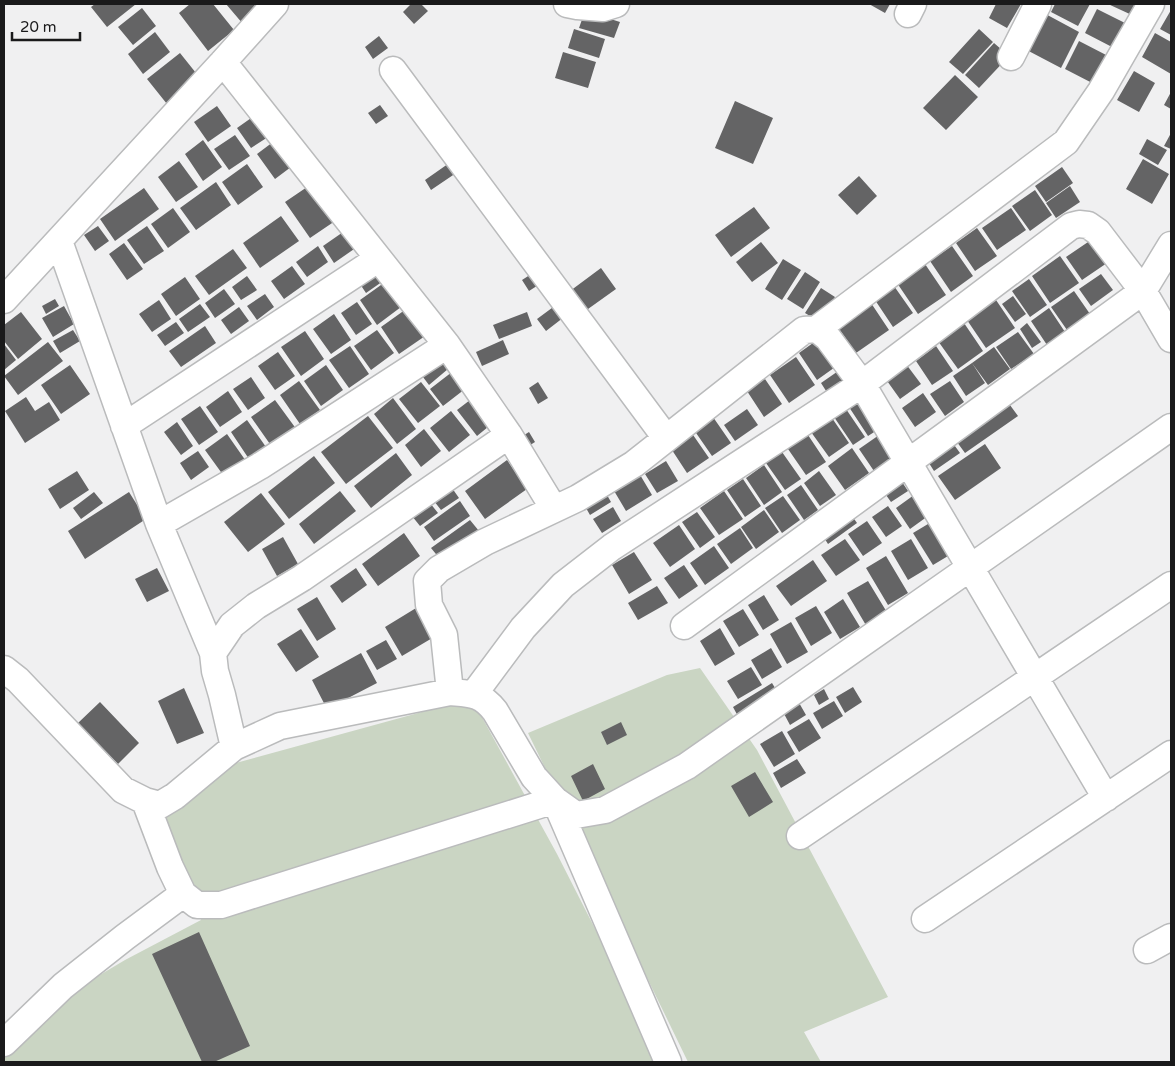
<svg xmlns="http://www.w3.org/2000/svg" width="1175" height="1066" viewBox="0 0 1175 1066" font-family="'Varela Round',sans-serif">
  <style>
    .green { fill: #cad5c3 }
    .building { fill: #646465 }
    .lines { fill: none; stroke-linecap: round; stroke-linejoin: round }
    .street-casing { stroke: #babbbc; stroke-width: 29 }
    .street { stroke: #fff; stroke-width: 26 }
  </style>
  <rect width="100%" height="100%" fill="#f0f0f1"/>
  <path class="green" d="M700,668L757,750L888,997L804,1032L821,1062H688L528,733L667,675Z
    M462,701L478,710L557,854L613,964L658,1062H4V1032L125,960L201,920L155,810L192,775Z"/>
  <path class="building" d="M95,4H136L107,27L91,7Z
    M190,4H213L234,30L208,51L179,13Z
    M226,4H264L243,24Z
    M411,4H421L428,11L414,24L403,12Z
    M869,4H890L885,13Z
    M996,4H1021L1007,28L989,18Z
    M1055,4H1090L1078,26L1051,12Z
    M1108,4H1140L1134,16Z
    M142,8L156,26L133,45L118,27Z
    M1097,9L1125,23L1112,47L1085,33Z
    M1171,10V35L1160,29Z
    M585,11L620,22L614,38L579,28Z
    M1040,11L1079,32L1061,68L1021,47Z
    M574,29L605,39L599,58L568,48Z
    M979,29L993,42L963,74L949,62Z
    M155,32L170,52L143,74L128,54Z
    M1155,33L1171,42V74L1142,57Z
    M379,36L388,48L373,59L365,47Z
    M1079,41L1110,57L1096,85L1065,69Z
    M994,43L1009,56L979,88L965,75Z
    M563,52L596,62L588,88L555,78Z
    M180,53L200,78L167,104L147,79Z
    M1134,71L1155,83L1139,112L1117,100Z
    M955,75L978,97L946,130L923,108Z
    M1171,92V109L1164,105Z
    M735,101L773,118L753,164L715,148Z
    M380,105L388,116L376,124L368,113Z
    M217,106L231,126L208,142L194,122Z
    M254,116L268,137L251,148L237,128Z
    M1171,133V149L1164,146Z
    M235,135L250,156L229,170L214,149Z
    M277,139L295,164L275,179L257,154Z
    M1147,139L1167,150L1158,165L1139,154Z
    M203,140L222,167L203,181L185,154Z
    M455,159L462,169L431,190L425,180Z
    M1143,159L1169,174L1152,204L1126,189Z
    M179,161L198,187L176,202L158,177Z
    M247,164L263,187L238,205L222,182Z
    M1062,167L1073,183L1046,202L1035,186Z
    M859,176L877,196L857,215L838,195Z
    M216,182L231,205L196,230L180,208Z
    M313,183L338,219L310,238L285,202Z
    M1070,186L1080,202L1056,218L1046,203Z
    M144,188L159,209L115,241L100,219Z
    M1035,190L1052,215L1030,231L1012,206Z
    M754,207L770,228L731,257L715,235Z
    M173,208L190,232L168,248L151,224Z
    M1011,208L1026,230L997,250L982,228Z
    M281,216L299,241L260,268L243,243Z
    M98,226L109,241L95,251L84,235Z
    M147,226L164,251L144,264L127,240Z
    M977,228L997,256L975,271L956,243Z
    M346,230L357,247L334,263L323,246Z
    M1091,240L1107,263L1082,280L1066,257Z
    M761,242L778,263L752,282L736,262Z
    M124,243L143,269L127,280L109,254Z
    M318,246L328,262L307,277L296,262Z
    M952,246L973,276L951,292L930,261Z
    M233,249L247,268L209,295L195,276Z
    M1060,256L1079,283L1050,303L1032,276Z
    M783,259L801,270L782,300L765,289Z
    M925,264L946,295L918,314L897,283Z
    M292,266L305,284L284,299L271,281Z
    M377,267L386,279L366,293L358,281Z
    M601,268L616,289L581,314L566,294Z
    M536,271L543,282L529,291L522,280Z
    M805,272L820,282L803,309L787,299Z
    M1101,274L1113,290L1091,306L1079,289Z
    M247,276L257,290L241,300L232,287Z
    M185,277L200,299L176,316L161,294Z
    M1029,279L1047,305L1030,317L1012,291Z
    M388,280L405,304L377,325L360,300Z
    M894,286L913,313L893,327L875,300Z
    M821,288L835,297L820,322L805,313Z
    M224,289L235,304L215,318L205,303Z
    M1074,291L1090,314L1067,330L1051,307Z
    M265,294L274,307L257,320L247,306Z
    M1013,296L1026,314L1015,322L1002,304Z
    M55,299L59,306L46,314L42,306Z
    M159,300L171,319L152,332L139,314Z
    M996,300L1015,328L986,348L967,320Z
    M357,302L372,324L356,335L341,313Z
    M560,302L568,314L546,331L537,319Z
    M871,303L889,330L856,353L837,326Z
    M200,304L210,317L188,332L179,319Z
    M64,306L74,324L53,337L42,318Z
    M239,307L249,321L231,334L221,320Z
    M409,307L428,334L399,354L381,327Z
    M1049,308L1065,332L1047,345L1031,321Z
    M21,312L42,339L18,359L4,341V325Z
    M527,312L532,326L499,339L493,325Z
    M334,314L351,340L331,354L313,329Z
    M176,322L184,333L165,346L157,335Z
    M964,323L983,351L958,369L938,341Z
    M1027,323L1041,342L1032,348L1020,329Z
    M205,326L216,343L181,367L169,351Z
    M73,330L80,341L60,353L53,341Z
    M377,330L394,353L371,370L354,346Z
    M305,331L324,359L301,376L281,347Z
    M1018,332L1034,354L1011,369L996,347Z
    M820,338L838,365L817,380L799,353Z
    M503,340L509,354L482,366L476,352Z
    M48,342L63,361L18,395L4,376Z
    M4,344L16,360L4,370Z
    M350,346L369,374L349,388L329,360Z
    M936,346L953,371L932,385L916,361Z
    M994,347L1010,369L988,385L972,363Z
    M278,352L295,376L275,390L258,366Z
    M796,357L815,385L789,403L770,375Z
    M439,358L448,369L429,385L420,373Z
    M972,363L985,383L966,396L953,376Z
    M906,364L921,384L900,399L885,378Z
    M70,365L90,394L61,414L41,385Z
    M326,365L343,390L321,406L304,381Z
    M844,367L851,378L828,394L821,383Z
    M452,372L465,389L443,406L430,389Z
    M251,377L265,398L248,410L233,389Z
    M765,379L782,404L764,417L747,391Z
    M299,381L320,410L300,424L280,395Z
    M950,381L964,402L945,416L930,394Z
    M421,382L440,406L418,423L399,399Z
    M538,382L548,398L538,404L529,388Z
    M228,391L242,412L220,427L206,407Z
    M923,393L936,412L915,427L902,408Z
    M26,397L35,411L49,402L60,420L25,443L5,411Z
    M474,397L494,422L477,436L457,410Z
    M393,398L416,429L397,444L374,414Z
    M862,398L882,427L868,436L849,407Z
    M275,400L297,430L272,447L251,417Z
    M1007,401L1018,416L965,453L954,438Z
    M200,406L218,432L199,445L181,419Z
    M747,409L758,425L735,441L724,425Z
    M846,409L865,437L853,445L834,417Z
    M451,411L470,435L449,452L430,428Z
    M368,416L393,448L346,484L321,452Z
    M713,417L731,443L712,456L694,430Z
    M832,418L849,443L829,457L811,432Z
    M247,420L266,447L249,459L231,432Z
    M177,422L193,446L181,455L164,432Z
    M424,429L441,451L421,467L405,445Z
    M529,432L535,442L527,447L521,437Z
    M691,432L709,458L687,473L670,447Z
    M882,433L899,458L876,474L859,449Z
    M227,434L248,464L226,479L205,450Z
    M808,435L826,462L806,475L788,449Z
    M952,442L960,453L934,471L927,460Z
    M985,444L1001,468L955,500L938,476Z
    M852,448L869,473L845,490L828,466Z
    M198,451L209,467L191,480L180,463Z
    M782,452L801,479L785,490L766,463Z
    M396,453L412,475L371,508L354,486Z
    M314,456L335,483L289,519L268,492Z
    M507,460L527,489L485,519L465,491Z
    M666,461L678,481L657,493L645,474Z
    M764,465L782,492L764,505L746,478Z
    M636,468L652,495L626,511L610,484Z
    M77,471L89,490L60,509L48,489Z
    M819,471L836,495L820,506L804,483Z
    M898,476L908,491L891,502L881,488Z
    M743,479L761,506L745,517L727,490Z
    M801,485L818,510L804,520L787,495Z
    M452,488L459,498L441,510L434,501Z
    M603,488L611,502L590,515L582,501Z
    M340,491L356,511L314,544L299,524Z
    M724,491L743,519L719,535L700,508Z
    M94,492L103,503L81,519L73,508Z
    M129,492L146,519L85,559L68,531Z
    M261,493L285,524L248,552L224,522Z
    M914,495L928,516L910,529L896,508Z
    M783,496L800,520L782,533L765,508Z
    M460,501L470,516L434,541L424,527Z
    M430,503L438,513L420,526L412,516Z
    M888,506L902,526L886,537L872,517Z
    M613,507L621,521L602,533L593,519Z
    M764,510L779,532L756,549L741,527Z
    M697,512L715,537L700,548L682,522Z
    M850,513L857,523L828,544L821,533Z
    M470,520L479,531L440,559L431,548Z
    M867,521L882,543L863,556L848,534Z
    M933,521L953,553L933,565L913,533Z
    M679,525L695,549L670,567L653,543Z
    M740,528L753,548L731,564L717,544Z
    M404,533L420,556L378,586L362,564Z
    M283,537L298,564L277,576L262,549Z
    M845,539L860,560L836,576L821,555Z
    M911,539L928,568L908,580L891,551Z
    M714,546L729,568L705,585L690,563Z
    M634,552L652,580L629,594L612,565Z
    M886,556L908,593L888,605L866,568Z
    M813,560L827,581L791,606L776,586Z
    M684,565L698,586L679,599L664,578Z
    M157,568L169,591L147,602L135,579Z
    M356,568L367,585L342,603L330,586Z
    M868,581L888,614L867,627L847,593Z
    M657,586L668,603L638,620L628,603Z
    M764,595L779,620L763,630L748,605Z
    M317,597L336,629L317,641L297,609Z
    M843,599L860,627L840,639L824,612Z
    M421,605L439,634L402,656L385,627Z
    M816,606L832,633L811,646L795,618Z
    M743,609L759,635L739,647L723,621Z
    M791,622L808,652L787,664L770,634Z
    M720,628L735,654L715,666L700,641Z
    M301,629L319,657L296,672L277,644Z
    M386,640L397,659L377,670L366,651Z
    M771,648L782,667L762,679L751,660Z
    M361,653L377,683L327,709L312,680Z
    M751,667L762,685L738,699L727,681Z
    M772,683L780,696L740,720L733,707Z
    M853,687L862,702L845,713L836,697Z
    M184,688L204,733L177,744L158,701Z
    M824,689L829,699L819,705L814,695Z
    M798,701L806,715L790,725L782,710Z
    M834,701L843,716L822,729L813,713Z
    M100,702L139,743L118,764L78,723Z
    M809,719L821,738L799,752L787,732Z
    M621,722L627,735L607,745L601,732Z
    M782,731L795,754L774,767L760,744Z
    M797,759L806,773L781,788L773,773Z
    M593,764L605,789L583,801L571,776Z
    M755,772L773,802L749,817L731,786Z
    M199,932L250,1046L214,1062H202L152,954Z"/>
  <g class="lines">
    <g class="street-casing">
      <path id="street" d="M567,4L577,6L603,8L616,4
        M908,14L913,4
        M1011,57L1038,4
        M223,62L447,345L509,435L554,509
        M393,70L666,438
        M59,241L159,524L213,653
        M4,300L223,62L275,4
        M817,329L1066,142L1101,91L1151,4
        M124,426L378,259
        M159,524L260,466L447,345
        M684,626L1143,291L1171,245
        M4,669L18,680L123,790L145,801L160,805L175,796L234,747L280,726L450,692C471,694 481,693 495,711L534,777L555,800L576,815L605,810L687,766L1171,427
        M450,692L444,635L429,605L427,581L439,569L485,542L578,498L634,464L804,330L817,329L828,338L862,384L1106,798
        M474,694L523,628L563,585L612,547L862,384L1071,226L1079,224L1088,225L1098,232L1143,291L1171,339
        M234,747L222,695L215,671L213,653L232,625L256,606L302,578L509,435
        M145,801L170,867L183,894L197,905H221L555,800L668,1062
        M800,836L1171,585
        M925,919L1171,754
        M1147,950L1171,937
        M4,1043L63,986L125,937L183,894"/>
    </g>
    <use href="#street" class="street"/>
  </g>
  <rect width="1175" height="1066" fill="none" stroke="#1a1a1b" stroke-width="10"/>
  <path d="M12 32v8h68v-8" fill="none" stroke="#1a1a1b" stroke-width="2.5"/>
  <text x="20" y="32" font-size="15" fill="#1a1a1b" stroke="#f0f0f1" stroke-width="4" paint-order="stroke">20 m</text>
</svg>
